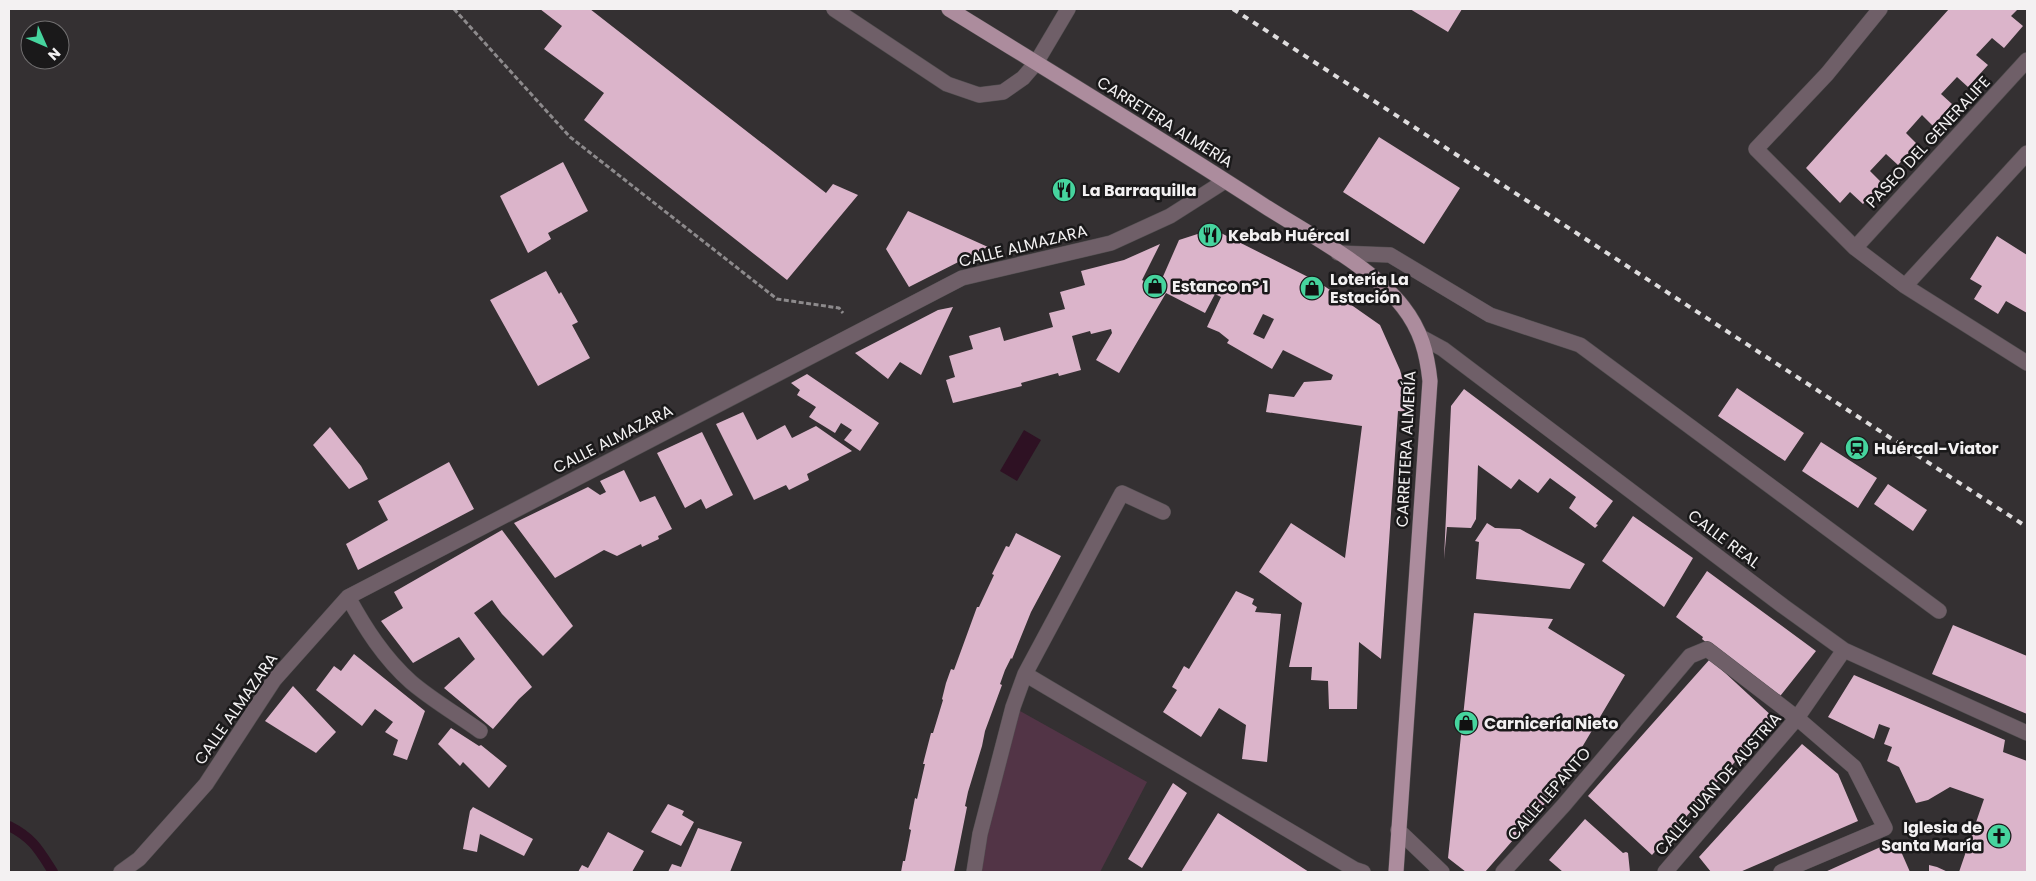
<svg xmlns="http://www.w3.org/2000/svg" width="2036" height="881" viewBox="0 0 2036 881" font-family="Poppins,sans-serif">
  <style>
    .green { fill: #523446 }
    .water { fill: #2e1123 }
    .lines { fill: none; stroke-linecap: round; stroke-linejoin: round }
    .stream { stroke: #2e1123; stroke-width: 10 }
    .building { fill: #dbb4ca; fill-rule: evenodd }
    .minor-casing { stroke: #534f51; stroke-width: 16 }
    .major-casing { stroke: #534f51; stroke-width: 16 }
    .path { stroke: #8d8a8c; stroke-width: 3; stroke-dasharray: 5 2.5; stroke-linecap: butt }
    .minor { stroke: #6f5f68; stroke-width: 15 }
    .major { stroke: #ac8c9d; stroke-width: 15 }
    .rail { stroke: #dfddde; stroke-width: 4; stroke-dasharray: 6 6; stroke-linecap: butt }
    .labels { text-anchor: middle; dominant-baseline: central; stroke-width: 5; stroke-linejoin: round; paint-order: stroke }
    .street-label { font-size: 16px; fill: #f3f1f2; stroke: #1a191a }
    .poi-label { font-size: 16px; font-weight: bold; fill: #f3f1f2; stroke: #1a191a; text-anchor: start }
  </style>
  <rect width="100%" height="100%" fill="#343032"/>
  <path class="green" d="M1013,707L1147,782L1100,872H974Z"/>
  <path class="water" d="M1024,430L1041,440L1017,481L1000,471Z"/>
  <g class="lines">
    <path class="stream" d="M9,826C33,838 39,850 53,872"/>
  </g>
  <path class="building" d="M540,9H590L826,193L833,184L858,195L787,280L584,120L604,93L544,49L562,26Z
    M1410,9H1462L1448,32Z
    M1949,9H2018L2011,16L2023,26L2004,48L1992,38L1976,55L1988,65L1968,87L1957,77L1941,94L1952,104L1933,126L1922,115L1906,133L1917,144L1898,165L1886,154L1870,171L1882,183L1863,204L1850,192L1840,203L1806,168Z
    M1379,137L1460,188L1424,244L1343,192Z
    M563,162L588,211L548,233L551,239L528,253L500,196Z
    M908,211L988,247L909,287L886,249Z
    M1213,229L1320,283L1380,325L1400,370L1412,412L1398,411L1381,659L1359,642L1357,709H1329L1328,681L1311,680L1312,667H1289L1302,603L1259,572L1291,523L1345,558L1362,426L1266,412L1269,394L1294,397L1304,382L1331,380L1333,375L1283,350L1272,369L1227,343L1229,340L1219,332L1207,327L1221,297L1215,294L1205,313L1166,293L1119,373L1096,360L1112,333L1111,329L1091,334L1090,331L1072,336L1081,370L1059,376L1058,373L1021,383L1022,386L953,403L946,380L955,377L949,356L973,349L969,336L1000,327L1004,341L1053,327L1049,313L1065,309L1060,292L1085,285L1081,271L1124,260L1160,244L1142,280L1158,288L1179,240ZM1263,314L1274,319L1264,339L1253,334Z
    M1997,236L2027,255V313L2006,301L1998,314L1974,299L1982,286L1970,279Z
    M546,271L559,294L561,292L578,322L572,325L590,358L538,386L490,300Z
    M953,307L921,375L900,362L888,379L855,353L938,310Z
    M807,374L879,423L860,451L844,440L852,430L841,423L835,433L809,417L816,407L797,395L800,390L791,383Z
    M1737,388L1804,433L1785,461L1718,416Z
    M1464,389L1613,501L1596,524L1598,525L1595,528L1569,508L1576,497L1550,478L1538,493L1519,479L1511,489L1478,465L1476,519L1471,528L1447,527L1444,559L1451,406Z
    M743,412L757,440L785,425L792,438L816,426L852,451L807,474L809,480L789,490L786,485L754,500L716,424Z
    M330,427L361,466L368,479L349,489L313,445Z
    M702,432L733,495L706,509L701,499L685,508L657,453Z
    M1821,442L1877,478L1858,508L1802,471Z
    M449,462L474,509L358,570L346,544L388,520L378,501Z
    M624,470L640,502L655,496L672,529L658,536L659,539L642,547L641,544L617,556L604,550L555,578L514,523L588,487L600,495L606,492L600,481Z
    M1888,484L1927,510L1913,531L1874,504Z
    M1633,516L1693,558L1664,607L1602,561Z
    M1487,523L1495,528L1520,529L1585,564L1570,589L1476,579L1479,542L1475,541Z
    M502,530L573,626L543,656L502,614L492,600L474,613L532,687L519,699L493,729L444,688L475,659L459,637L413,663L381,621L403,608L394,592Z
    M1016,533L1061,556L1031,612L1012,659L1011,658L1005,670L1000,684L1002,685L985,731L982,746L968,792L965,806L967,807L954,872H901L903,861H905L911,830L909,829L915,798L917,799L925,764H923L931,733H933L943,700L942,699L946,683L951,669L954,670L977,607H979L994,575L992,574L1006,546L1009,547Z
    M1707,571L1816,651L1777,700L1702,639L1703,637L1676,617Z
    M1236,591L1254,599L1252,604L1257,607L1255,612L1281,614L1267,762L1242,759L1246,725L1219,708L1201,737L1163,712L1177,690L1172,687L1184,666L1189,669Z
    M1474,613L1553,619L1548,628L1625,675L1556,791L1485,872H1466L1448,858Z
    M1953,625L2027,656V714L1932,674Z
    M354,654L425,711L407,760L393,755L398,740L385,732L393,722L375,709L362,726L316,690L334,666L341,671Z
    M1710,659L1774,718L1652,855L1588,796Z
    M1854,675L2005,740L2003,752L2027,761V872H1959L1984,799L1950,787L1928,800L1916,803L1899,767L1887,761L1892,747L1884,744L1890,728L1879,724L1874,739L1828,717Z
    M293,686L336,732L316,753L265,721Z
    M451,728L479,746L481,745L507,766L489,788L463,762L460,766L438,744Z
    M1802,744L1838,774L1858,821L1740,872H1711L1699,857Z
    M1173,783L1187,793L1142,868L1128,859Z
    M668,804L684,811L682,815L694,822L681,846L651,832Z
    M473,807L533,839L524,856L480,834L477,852L463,849L470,811Z
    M1218,813L1309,872H1181Z
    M1585,819L1623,853L1626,852L1628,853L1630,872H1563L1549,860Z
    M698,828L742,842L730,872H668L672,864L681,867Z
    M608,832L644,851L632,872H578L582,865L588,868Z
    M1896,840L1910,872H1825Z
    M1929,865L1937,867L1948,872H1929Z"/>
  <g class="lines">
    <g class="minor-casing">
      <path id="minor" d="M834,9L947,84L979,95L1003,92L1023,78L1036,63L1068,9
        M1880,9L1827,74L1756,149L1855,248L1905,286L2027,363
        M1855,248L2027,60
        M1338,253L1390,255L1490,315L1580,345L1939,611
        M1905,286L2027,153
        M1421,337L1443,349L1783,606L1844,650L2027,733
        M348,597C365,628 384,658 411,682C432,700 458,715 480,731
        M1025,674L1354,869L1363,872
        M1398,830L1442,872
        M121,872L139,859L206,784L274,680L348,597L962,278L1111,243L1170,216L1225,181
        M974,872L980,834L1013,707L1025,674L1122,493L1163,512
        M1503,872L1564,805L1690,656L1707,649L1797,718L1854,767L1885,828L1781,872
        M1665,872L1797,718L1844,650"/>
    </g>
    <g class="major-casing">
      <path id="major" d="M949,9C1054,74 1160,138 1263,205C1308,234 1371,266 1403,307C1421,330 1427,353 1430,381L1396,872"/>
    </g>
    <path class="path" d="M454,9L570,137L777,299L839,308L843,313"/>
    <use href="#minor" class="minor"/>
    <use href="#major" class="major"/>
    <path class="rail" d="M1233,9L2027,527"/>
  </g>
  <defs>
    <g id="restaurant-disc" transform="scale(1.25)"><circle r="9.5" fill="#46d49e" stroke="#1a191a"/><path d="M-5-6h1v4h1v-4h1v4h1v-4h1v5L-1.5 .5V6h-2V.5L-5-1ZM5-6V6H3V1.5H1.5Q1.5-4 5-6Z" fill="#111"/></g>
    <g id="shop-disc" transform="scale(1.25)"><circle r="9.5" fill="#46d49e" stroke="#1a191a"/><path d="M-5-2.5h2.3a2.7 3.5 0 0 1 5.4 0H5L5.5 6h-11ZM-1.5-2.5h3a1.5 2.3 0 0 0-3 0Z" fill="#111"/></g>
    <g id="station-disc" transform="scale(1.25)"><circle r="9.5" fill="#46d49e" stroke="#1a191a"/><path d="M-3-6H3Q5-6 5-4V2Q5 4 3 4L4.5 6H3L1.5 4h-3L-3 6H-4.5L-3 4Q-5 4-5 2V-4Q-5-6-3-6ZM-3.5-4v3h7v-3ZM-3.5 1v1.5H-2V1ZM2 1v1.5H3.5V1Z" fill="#111"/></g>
    <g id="church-disc" transform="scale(1.25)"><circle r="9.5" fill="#46d49e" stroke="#1a191a"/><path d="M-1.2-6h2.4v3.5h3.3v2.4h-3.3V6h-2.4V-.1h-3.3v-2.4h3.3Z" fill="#111"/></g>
  </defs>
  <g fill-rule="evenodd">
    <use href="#restaurant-disc" x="1064" y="190"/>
    <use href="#restaurant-disc" x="1210" y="235"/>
    <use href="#shop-disc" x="1155" y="286"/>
    <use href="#shop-disc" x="1312" y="288"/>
    <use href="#station-disc" x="1857" y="448"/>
    <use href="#shop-disc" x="1466" y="723"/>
    <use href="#church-disc" x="1999" y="836"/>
  </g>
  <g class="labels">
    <g class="street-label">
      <text transform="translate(1165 122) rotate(32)">CARRETERA ALMERÍA</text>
      <text transform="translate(1928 142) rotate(-47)">PASEO DEL GENERALIFE</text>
      <text transform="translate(1023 246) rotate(-14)">CALLE ALMAZARA</text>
      <text transform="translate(613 439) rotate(-27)">CALLE ALMAZARA</text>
      <text transform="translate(1406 449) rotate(-87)">CARRETERA ALMERÍA</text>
      <text transform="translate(1724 539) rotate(37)">CALLE REAL</text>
      <text transform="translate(236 709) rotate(-55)">CALLE ALMAZARA</text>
      <text transform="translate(1718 784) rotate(-49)">CALLE JUAN DE AUSTRIA</text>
      <text transform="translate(1549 794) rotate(-49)">CALLE LEPANTO</text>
    </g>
    <g class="poi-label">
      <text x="1082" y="190">La Barraquilla</text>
      <text x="1228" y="235">Kebab Huércal</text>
      <text x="1330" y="279">Lotería La<tspan x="1330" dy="18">Estación</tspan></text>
      <text x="1172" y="286">Estanco nº 1</text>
      <text x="1874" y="448">Huércal-Viator</text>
      <text x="1484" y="723">Carnicería Nieto</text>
      <text x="1982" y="827" text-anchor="end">Iglesia de<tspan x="1982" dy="18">Santa María</tspan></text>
    </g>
  </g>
  <rect width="2036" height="881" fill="none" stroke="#f3f1f2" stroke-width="20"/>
  <g transform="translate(45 45) rotate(135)"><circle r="24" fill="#1a191a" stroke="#716f70"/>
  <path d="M0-4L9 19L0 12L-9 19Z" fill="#46d49e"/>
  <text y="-8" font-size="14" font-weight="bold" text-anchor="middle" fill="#f3f1f2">N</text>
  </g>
</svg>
